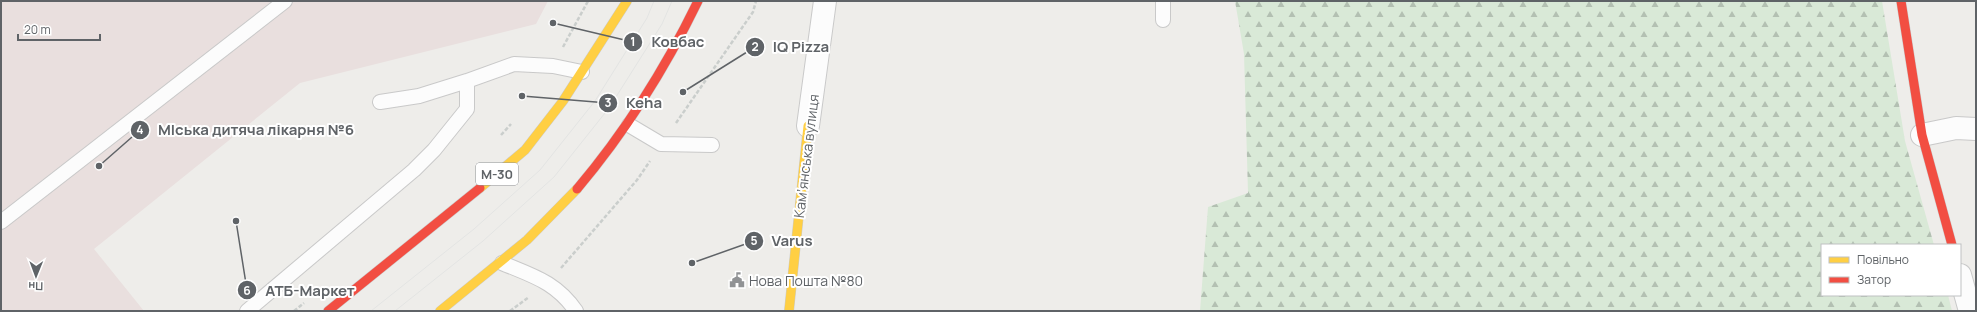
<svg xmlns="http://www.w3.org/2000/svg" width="1977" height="312" viewBox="0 0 1977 312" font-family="Manrope,sans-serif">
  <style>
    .medical { fill: #e9dfde }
    .forest { fill: url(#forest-firs) }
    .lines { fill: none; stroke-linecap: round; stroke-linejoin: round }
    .lane-casing { stroke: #c9c9c9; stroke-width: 16 }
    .street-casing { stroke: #c9c9c9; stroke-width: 24 }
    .slow-casing { stroke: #cbcbcb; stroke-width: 10 }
    .jam-casing { stroke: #cbcbcb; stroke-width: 10 }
    .path { stroke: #cacecc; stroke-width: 2.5; stroke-dasharray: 4 2; stroke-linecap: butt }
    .lane { stroke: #fcfcfc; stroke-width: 14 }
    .street { stroke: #fcfcfc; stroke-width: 22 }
    .slow { stroke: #ffcf43; stroke-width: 9 }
    .jam { stroke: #f24e42; stroke-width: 9 }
    .tram { stroke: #e3e4e3; stroke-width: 1 }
    .labels { text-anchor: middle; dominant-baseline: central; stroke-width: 4; stroke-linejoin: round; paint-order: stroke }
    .shield { fill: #fff; stroke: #8f9295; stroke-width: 1 }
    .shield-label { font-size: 13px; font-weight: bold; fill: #5f6367 }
    .street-label { font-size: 14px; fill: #5f6367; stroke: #fff }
    .poi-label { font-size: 14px; fill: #5f6367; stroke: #fff; text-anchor: start }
    .leader { fill: none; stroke: #5f6367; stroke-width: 1.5 }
    .callout-dot { fill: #5f6367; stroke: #fff; stroke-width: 1.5 }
    .mark-label { font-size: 12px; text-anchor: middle; font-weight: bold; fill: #fff }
    .callout-label { font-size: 15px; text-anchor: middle; font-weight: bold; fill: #5f6367; stroke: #fff; stroke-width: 4; stroke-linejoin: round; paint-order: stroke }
  </style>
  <defs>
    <pattern id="forest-firs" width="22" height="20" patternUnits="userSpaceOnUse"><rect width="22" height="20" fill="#d9e9d7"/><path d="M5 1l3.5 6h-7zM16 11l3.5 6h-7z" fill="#b3c0b2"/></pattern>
  </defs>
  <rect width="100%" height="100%" fill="#eeedea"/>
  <path class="medical" d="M1,1H548L536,24L300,83L94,249L144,311H1Z"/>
  <path class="forest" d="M1235,1H1882L1905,141L1934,245H1822V295H1948L1952,311H1200L1208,207L1248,193L1244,54Z"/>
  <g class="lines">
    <g class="lane-casing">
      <path id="lane" d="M1163,1V20
        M380,102L419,96L467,81
        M629,125L661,144L712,145
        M1,222L285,1
        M502,263C533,276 556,282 576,311
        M247,311L414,170L434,150L467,109V81L514,64L553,66L582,72"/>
    </g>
    <g class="street-casing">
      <path id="street" d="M808,126L825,1
        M1922,135L1956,128L1976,129
        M1960,275L1970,311"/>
    </g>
    <g class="slow-casing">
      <path id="slow" d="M480,188L525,150L563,101L627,1
        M440,311L527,240L577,189
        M789,311L808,126"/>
    </g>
    <g class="jam-casing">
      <path id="jam" d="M1901,1L1922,135L1952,245
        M577,189C626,131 665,69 698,1
        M328,311L480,188"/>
    </g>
    <path class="path" d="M563,47L588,1
      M676,123L753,12L756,1
      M501,135L511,124
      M561,268L637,180L650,161
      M294,311L304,303
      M510,311L529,297"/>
    <use href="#lane" class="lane"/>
    <use href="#street" class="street"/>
    <use href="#slow" class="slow"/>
    <use href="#jam" class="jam"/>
    <path class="tram" d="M371,311L474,229L540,170L595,101L647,18L654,1
      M395,311L483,241L554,177L609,108L662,24L672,1"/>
  </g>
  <defs>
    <g id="civic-bare" transform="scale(1.2)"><path d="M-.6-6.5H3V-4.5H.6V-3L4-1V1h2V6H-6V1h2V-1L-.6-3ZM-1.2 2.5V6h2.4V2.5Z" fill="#919395" stroke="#fff" stroke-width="2.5" paint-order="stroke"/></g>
  </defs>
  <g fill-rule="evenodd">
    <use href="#civic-bare" x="737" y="280"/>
  </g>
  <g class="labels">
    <rect class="shield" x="476" y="163" width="42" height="22" rx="3"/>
    <g class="shield-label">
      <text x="497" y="174">М-30</text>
    </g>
    <g class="street-label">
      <text transform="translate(806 156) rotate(-83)">Камʼянська вулиця</text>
    </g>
    <g class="poi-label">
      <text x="749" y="280">Нова Пошта №80</text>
    </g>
  </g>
  <path class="leader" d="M553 23L633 42M683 92L755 47M522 96L608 103M99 166L140 130M692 263L754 241M236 221L247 290"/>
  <g class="callout-dot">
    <circle cx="553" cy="23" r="4"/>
    <circle cx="683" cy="92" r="4"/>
    <circle cx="522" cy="96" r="4"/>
    <circle cx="99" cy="166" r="4"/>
    <circle cx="692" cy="263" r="4"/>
    <circle cx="236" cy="221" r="4"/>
    <circle cx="633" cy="42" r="10"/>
    <circle cx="755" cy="47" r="10"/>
    <circle cx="608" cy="103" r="10"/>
    <circle cx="140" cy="130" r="10"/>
    <circle cx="754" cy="241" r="10"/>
    <circle cx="247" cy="290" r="10"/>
  </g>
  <g class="mark-label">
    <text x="633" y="46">1</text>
    <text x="755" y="51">2</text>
    <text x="608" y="107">3</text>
    <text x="140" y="134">4</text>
    <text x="754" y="245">5</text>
    <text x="247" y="295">6</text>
  </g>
  <g class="callout-label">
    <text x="678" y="47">Ковбас</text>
    <text x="801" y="52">IQ Pizza</text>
    <text x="644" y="108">Keha</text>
    <text x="256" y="135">МІська дитяча лікарня №6</text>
    <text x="792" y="246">Varus</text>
    <text x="310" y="296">АТБ-Маркет</text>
  </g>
  <rect width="1977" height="312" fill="none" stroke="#5f6367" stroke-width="4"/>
  <rect x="1821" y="244" width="140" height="52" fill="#ffffff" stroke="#bfc1c2"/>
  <rect x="1829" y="257" width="20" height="6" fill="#ffcf43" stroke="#bfc1c2"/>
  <text x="1857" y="264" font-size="12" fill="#5f6367">Повільно</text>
  <rect x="1829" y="277" width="20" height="6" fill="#f24e42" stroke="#bfc1c2"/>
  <text x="1857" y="284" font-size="12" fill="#5f6367">Затор</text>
  <g transform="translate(36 276) rotate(181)" stroke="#ffffff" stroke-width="3" paint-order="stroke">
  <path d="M0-3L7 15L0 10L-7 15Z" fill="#5f6367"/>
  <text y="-6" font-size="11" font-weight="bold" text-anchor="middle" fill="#5f6367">Пн</text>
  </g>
  <path d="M18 34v6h82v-6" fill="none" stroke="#5f6367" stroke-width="2"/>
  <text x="24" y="34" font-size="12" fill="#5f6367" stroke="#ffffff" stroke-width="3" paint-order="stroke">20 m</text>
</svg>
